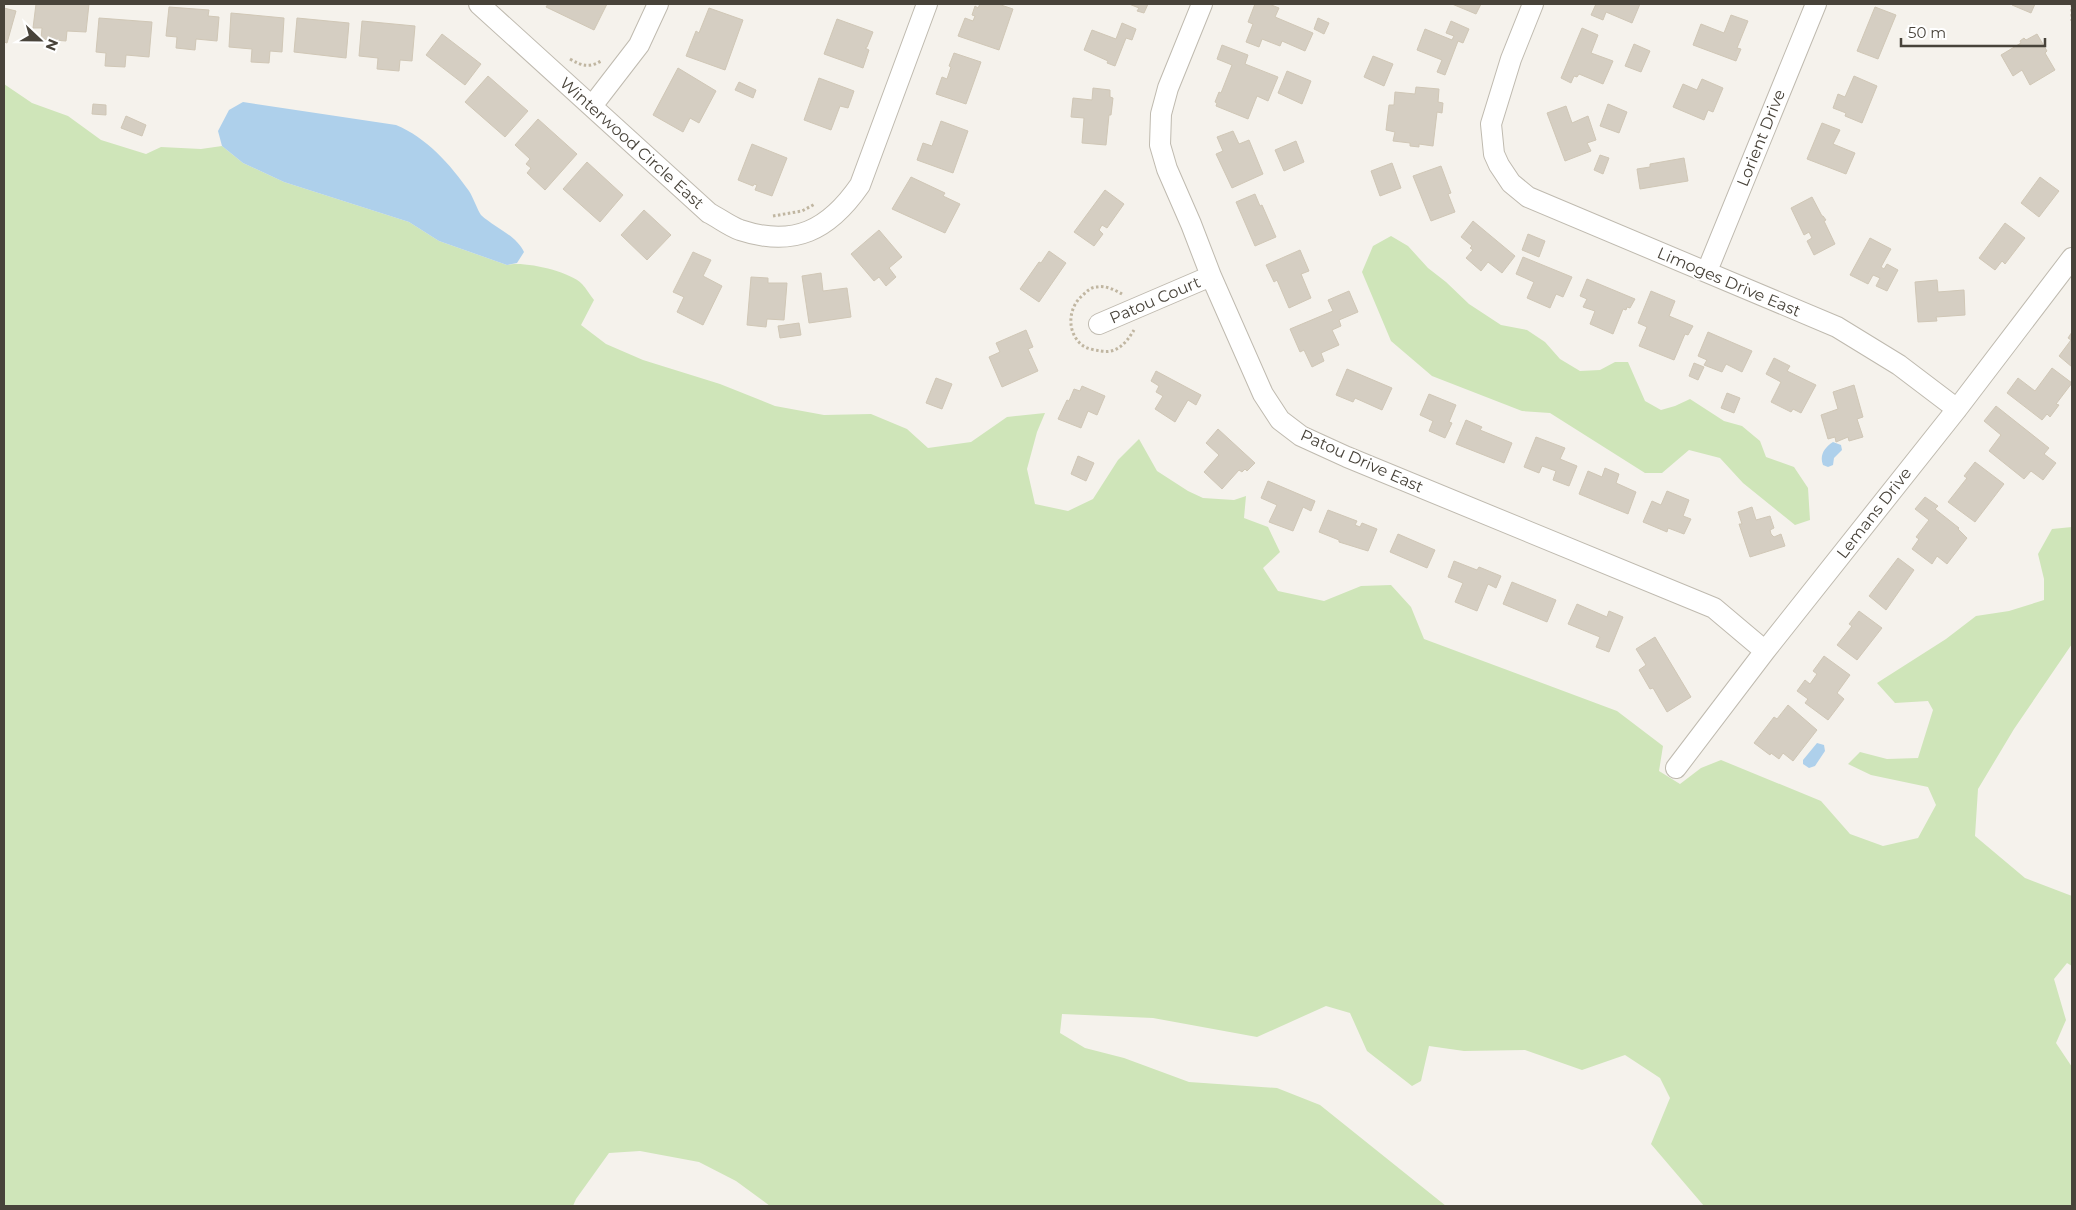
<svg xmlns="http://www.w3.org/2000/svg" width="2076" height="1210" viewBox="0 0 2076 1210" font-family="Montserrat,sans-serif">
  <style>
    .green { fill: #cfe5b9 }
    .water { fill: #aed0eb }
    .building { fill: #d5cec2; stroke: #d0c7b6 }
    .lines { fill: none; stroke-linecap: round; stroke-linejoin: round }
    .minor-casing { stroke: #bfbaaf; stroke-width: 22 }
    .path { stroke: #c0b6a1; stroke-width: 3; stroke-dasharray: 2.5 2.5; stroke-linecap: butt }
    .minor { stroke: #fff; stroke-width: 20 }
    .labels { text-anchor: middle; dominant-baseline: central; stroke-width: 4; stroke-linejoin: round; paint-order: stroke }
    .street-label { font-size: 16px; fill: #48433a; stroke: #fff }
  </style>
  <rect width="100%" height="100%" fill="#f5f2ec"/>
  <path class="green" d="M4,84L32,103L68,116L101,140L146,154L161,147L201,149L222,146L243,163L284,182L409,222L439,241L507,265C524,261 569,271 582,284C586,288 590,295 594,300L581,325L606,344L643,360L720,384L775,406L824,415L871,414L907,429L928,448L971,442L1007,417L1045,413L1037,432L1027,469L1035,504L1068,511L1093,499L1118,460L1139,439L1157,471L1188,491L1203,498L1234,500L1246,496L1244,518L1268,527L1280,552L1263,568L1278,591L1324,601L1361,586L1391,585L1411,607L1424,639L1617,711L1663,746L1659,771L1680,784L1701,768L1721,760L1821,801L1850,834L1883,846L1918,838L1936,805L1928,787L1871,775L1848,764L1860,752L1887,759L1918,758L1933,710L1928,701L1895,703L1877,683L1946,639L1976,616L2009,611L2044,600V579L2038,554L2052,529L2072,527V644L2014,729L1978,789L1975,836L2025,878L2072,896V966L2067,963L2054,979L2066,1020L2056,1043L2072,1067V1206H1704L1651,1144L1670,1098L1660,1078L1625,1055L1582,1070L1525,1050L1464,1051L1429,1046L1421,1081L1412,1086L1367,1051L1350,1013L1326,1006L1257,1037L1153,1018L1062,1014L1060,1033L1085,1048L1124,1058L1189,1082L1277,1088L1320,1105L1446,1206H770L736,1181L699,1162L640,1151L609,1153L576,1199L573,1206H4Z
    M1391,236L1408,246L1428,268L1446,282L1469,304L1501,325L1527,330L1545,342L1560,359L1580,371L1600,370L1615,362H1628L1645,401L1661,410L1675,406L1690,399L1724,421L1742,426L1760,441L1766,457L1794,467L1808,488L1810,520L1795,525L1743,483L1720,458L1689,450L1662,473H1645L1550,413L1522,411L1432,376L1391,341L1362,272L1373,246Z"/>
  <path class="water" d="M243,102L396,125C427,138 450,164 469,191C473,197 478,211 481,215C495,228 516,235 524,252L517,263L507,265L439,241L409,222L284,182L243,163L222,146L218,131L229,110Z
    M1833,442L1841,445L1842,450L1834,458L1833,465L1828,467L1823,465C1819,455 1825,447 1833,442Z
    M1817,743L1824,745L1825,751L1815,766L1809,768L1803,764V760Z"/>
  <path class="building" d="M36,4H89L86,32L67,31L66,41L41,39L42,28H33Z
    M548,4H607L594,30L546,7Z
    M980,4H998L1013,9L999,50L958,36L965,18L973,21L975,16L972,15L975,6L978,8Z
    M1129,4H1148L1144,13L1137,11L1139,8Z
    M1255,4H1269L1279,8L1275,17L1313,33L1305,51L1282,41L1280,46L1262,39L1259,47L1246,42L1253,24L1248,22Z
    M1452,4H1481L1476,14Z
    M1596,4H1640L1632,23L1606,12L1603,20L1591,15Z
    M2013,4H2035L2031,13L2012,5Z
    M169,7L209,10L208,16L219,17L217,41L196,39L195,50L176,48L177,37L166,36Z
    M1875,7L1896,15L1878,59L1857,51Z
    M4,8L16,11L7,43L4,42Z
    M709,8L743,20L725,70L686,56L696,31L699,33Z
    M231,13L284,18L282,52L270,51L269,63L251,62L252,49L229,47Z
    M1731,15L1748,21L1737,48L1741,49L1736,61L1693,45L1701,24L1724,33Z
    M99,18L152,22L149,57L126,55L125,67L105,66L106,53L96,52Z
    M297,18L349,23L346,58L294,52Z
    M1318,18L1329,23L1324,34L1314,29Z
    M837,19L873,32L867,47L865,48L869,50L863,68L824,54Z
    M362,21L415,26L412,61L400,60L399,71L377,69L378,58L359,56Z
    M1451,21L1469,29L1463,43L1458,41L1445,75L1437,72L1442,60L1417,50L1425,29L1452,40L1454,36L1446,33Z
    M1122,23L1136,29L1132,40L1126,38L1115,66L1107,63L1108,61L1084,50L1092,30L1116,39Z
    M1582,28L1598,35L1591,53L1613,61L1603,84L1579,74L1577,77L1574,76L1571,83L1561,78Z
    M442,34L481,64L465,85L426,55Z
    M2037,34L2047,51L2045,53L2055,70L2030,85L2022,70L2013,76L2001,55L2021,43L2020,41L2024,38L2026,40Z
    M1634,44L1650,51L1641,72L1625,66Z
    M1222,45L1248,55L1245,64L1278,77L1268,101L1257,96L1248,119L1216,106L1217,103L1215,102L1219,92L1221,93L1232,65L1217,59Z
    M954,53L981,62L966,104L936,94L942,77L947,79L951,67L949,66Z
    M1373,56L1393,64L1384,86L1364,77Z
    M678,68L716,91L699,123L690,118L683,132L653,115Z
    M1287,71L1311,81L1302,104L1278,93Z
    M488,76L528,111L505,137L465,102Z
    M1854,76L1877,86L1862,123L1845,116L1846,113L1833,108L1838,94L1845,97Z
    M819,78L854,91L848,108L840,106L831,130L804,120Z
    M1702,79L1723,88L1713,112L1708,110L1704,120L1673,107L1683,84L1697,90Z
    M739,82L756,90L753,98L735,90Z
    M1416,87L1439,89L1438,102L1443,103L1442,113L1437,112L1433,146L1419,144V147L1410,146V143L1393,141L1395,132L1386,130L1389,105H1394L1395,92L1415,94Z
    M1093,88L1110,90V97L1113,98L1111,115H1109L1106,145L1082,143L1084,118L1071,117L1073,98L1092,100Z
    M93,104L106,105V115L92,114Z
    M1608,104L1627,112L1619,133L1600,126Z
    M1566,106L1572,123L1588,116L1596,140L1587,143L1591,151L1565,161L1547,113Z
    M126,116L146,125L142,136L121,128Z
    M538,119L577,154L545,190L527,173L531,168L526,164L530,159L515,145Z
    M941,121L968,131L953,173L917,160L923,143L932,146Z
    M1822,123L1840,130L1833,144L1855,153L1846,174L1807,159Z
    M1233,131L1239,144L1249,140L1263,174L1232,188L1216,154L1223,151L1217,137Z
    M1296,141L1304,162L1284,171L1275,150Z
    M752,144L787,158L772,196L755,190L757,185L754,184L753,186L738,180Z
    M1600,155L1609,158L1603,174L1594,170Z
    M1684,158L1688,181L1640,189L1637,169L1650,167V164Z
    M587,162L623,195L600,222L563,189Z
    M1392,163L1401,188L1380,196L1371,171Z
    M1441,166L1451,193L1448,194L1455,212L1431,221L1413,176Z
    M911,177L945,193L943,196L960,204L945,233L892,209Z
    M2040,177L2059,191L2039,217L2021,203Z
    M1105,190L1124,204L1107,228L1102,225L1099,230L1103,234L1094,246L1074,232Z
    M1255,194L1260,206L1262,205L1276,237L1255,246L1236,202Z
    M1812,197L1822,216H1823L1826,220L1824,221L1835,244L1814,255L1807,241L1812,238L1809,232L1804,235L1791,208Z
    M644,210L671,235L647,260L621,235Z
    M1473,221L1515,256L1502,273L1488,262L1481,271L1466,258L1473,250L1470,248L1472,246L1461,237Z
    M2005,223L2025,238L2005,264L2002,261L1995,270L1979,258Z
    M879,230L902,257L889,268L896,277L886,286L879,277L874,281L851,254Z
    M1528,234L1545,241L1539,257L1522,250Z
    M1870,238L1891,249L1881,267L1884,269L1887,264L1898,270L1887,291L1876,286L1880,278L1873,275L1868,284L1850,275Z
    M1300,250L1309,271L1301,274L1311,298L1289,308L1277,280L1274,282L1266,265Z
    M1049,251L1066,263L1039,302L1020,289L1039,262L1041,263Z
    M693,252L711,260L703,276L722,286L703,325L677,312L684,297L673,292Z
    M1523,257L1572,277L1563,297L1556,294L1550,308L1527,298L1534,282L1516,274Z
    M821,273L823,291L847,288L851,317L809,323L802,276Z
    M751,277L768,278V283H787L784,320L767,319L766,327L747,325Z
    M1587,279L1635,299L1630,308L1627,307L1626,310L1623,309L1613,334L1590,324L1595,311L1583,307L1587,299L1580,296Z
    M1937,280L1938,292L1964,290L1965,315L1936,317L1937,321L1918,322L1915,282Z
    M1349,291L1358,312L1339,320L1341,326L1332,330L1339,345L1321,353L1324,361L1312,367L1304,350L1300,352L1290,329L1333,311L1328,300Z
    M1651,291L1675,301L1669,316L1693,326L1688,335L1685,334L1674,360L1639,346L1647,327L1638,323Z
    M799,323L801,335L780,338L778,326Z
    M1026,330L1033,347L1028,349L1038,371L1002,387L989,357L1000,352L996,343Z
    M1708,332L1752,351L1742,372L1726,364L1722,372L1704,365L1707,360L1698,356Z
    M2072,332V367L2059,356L2071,340L2068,338Z
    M1774,358L1790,366L1787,371L1816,385L1801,413L1793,409L1791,412L1771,402L1781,382L1766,374Z
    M1694,363L1704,367L1698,380L1689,376Z
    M2052,368L2072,383L2056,404L2059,405L2050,417L2047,414L2042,420L2007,393L2018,378L2035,391Z
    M1347,369L1392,388L1382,410L1355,398L1353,402L1336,395Z
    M1156,371L1201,395L1196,405L1188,400L1175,422L1155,409L1163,396L1156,392L1159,386L1151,381Z
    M936,378L952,384L942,409L926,403Z
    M1854,385L1863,417L1857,419L1863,437L1849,441L1848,437L1836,442L1835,437L1828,439L1821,415L1838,409L1833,392Z
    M1082,386L1105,396L1097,415L1088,411L1081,428L1058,419L1067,400L1069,401L1074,389L1080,391Z
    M1727,393L1740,398L1734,413L1721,408Z
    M1429,394L1456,405L1449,422L1452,423L1445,438L1429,431L1433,421L1420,415Z
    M1996,406L2049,448L2044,454L2056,463L2043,480L2031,471L2024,479L1989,451L2001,435L1984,421Z
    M1466,420L1482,427L1480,430L1512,443L1504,463L1456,444Z
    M1218,429L1255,463L1247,471L1245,469L1242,472L1239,470L1222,489L1204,472L1219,455L1206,443Z
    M1536,437L1565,448L1560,459L1577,466L1569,486L1553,480L1556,471L1542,466L1539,473L1524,467Z
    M1078,456L1094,463L1086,481L1071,474Z
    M1975,462L2004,484L1975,522L1948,502L1967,478L1964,476Z
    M1605,468L1619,474L1616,483L1636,492L1628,514L1579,494L1588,471L1602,477Z
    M1268,481L1315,501L1311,511L1303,507L1293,531L1269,522L1277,505L1261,498Z
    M1667,491L1689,500L1683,516L1691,519L1684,534L1668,528L1667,532L1643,522L1652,501L1661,505Z
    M1925,497L1938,506L1935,509L1959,528L1958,529L1967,538L1947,564L1937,556L1932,564L1912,549L1919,539L1916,537L1929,520L1915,509Z
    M1752,507L1756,520L1770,516L1774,528L1770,530L1771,534L1774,537L1781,534L1785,546L1750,557L1739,524H1742L1738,512Z
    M1328,510L1357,521L1355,525L1360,527L1362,523L1377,529L1368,551L1339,542V540L1319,532Z
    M1398,534L1435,550L1427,568L1390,552Z
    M1898,558L1914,570L1886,610L1869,596Z
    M1454,561L1477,570L1479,567L1501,576L1496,588L1488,584L1477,611L1455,602L1463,583L1448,577Z
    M1512,582L1556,600L1547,622L1503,604Z
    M1577,604L1607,617L1609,611L1623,617L1609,652L1596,647L1600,637L1568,624Z
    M1859,611L1882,628L1857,660L1837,645L1852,626L1849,624Z
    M1655,637L1691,697L1667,712L1653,688L1650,689L1639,670L1646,665L1636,649Z
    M1824,656L1850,675L1837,693L1844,699L1828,720L1805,703L1808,699L1797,691L1805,680L1810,684L1817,674L1813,671Z
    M1788,705L1817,730L1793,761L1783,753L1779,759L1771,753L1770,755L1754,743L1774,717L1777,719Z"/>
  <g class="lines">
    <g class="minor-casing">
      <path id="minor" d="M479,4L709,213C719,218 729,226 740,230C794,248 829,230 860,185L927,4
        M1202,4L1168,88L1161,114L1160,145L1167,169L1191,224L1211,276L1263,394L1280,420L1301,436L1347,457L1714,608L1765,651
        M1533,4L1511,59L1491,124L1494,154L1499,165L1511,183L1528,197L1837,327L1899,365L1957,409
        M592,106L639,45L658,4
        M1707,271L1816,4
        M1099,324L1211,276
        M1676,768L1765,651L1957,409L2072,258"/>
    </g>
    <path class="path" d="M2072,4V21
      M570,59C582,66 589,68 601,61
      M773,216L802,211L815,204
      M1122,294C1115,290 1105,285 1097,287C1091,287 1087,291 1083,295C1068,307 1066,332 1082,345C1087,349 1095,350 1101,351C1117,354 1126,343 1134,330"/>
    <use href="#minor" class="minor"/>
  </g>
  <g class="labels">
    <g class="street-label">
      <text transform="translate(1761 138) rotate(-68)">Lorient Drive</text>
      <text transform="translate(632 143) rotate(42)">Winterwood Circle East</text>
      <text transform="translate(1729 282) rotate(23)">Limoges Drive East</text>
      <text transform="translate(1155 300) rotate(-23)">Patou Court</text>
      <text transform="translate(1362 461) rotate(24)">Patou Drive East</text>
      <text transform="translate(1874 513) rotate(-52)">Lemans Drive</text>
    </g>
  </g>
  <rect width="2076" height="1210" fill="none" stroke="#48433a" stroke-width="10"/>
  <g transform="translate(40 40) rotate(112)" stroke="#ffffff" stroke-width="4" paint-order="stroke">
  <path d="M0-4L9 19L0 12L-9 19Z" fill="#48433a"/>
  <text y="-8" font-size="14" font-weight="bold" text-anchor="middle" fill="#48433a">N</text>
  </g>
  <path d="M1901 38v8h144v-8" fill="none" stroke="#48433a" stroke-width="2.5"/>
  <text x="1908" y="38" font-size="15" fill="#48433a" stroke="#ffffff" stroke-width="4" paint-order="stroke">50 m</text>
</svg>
